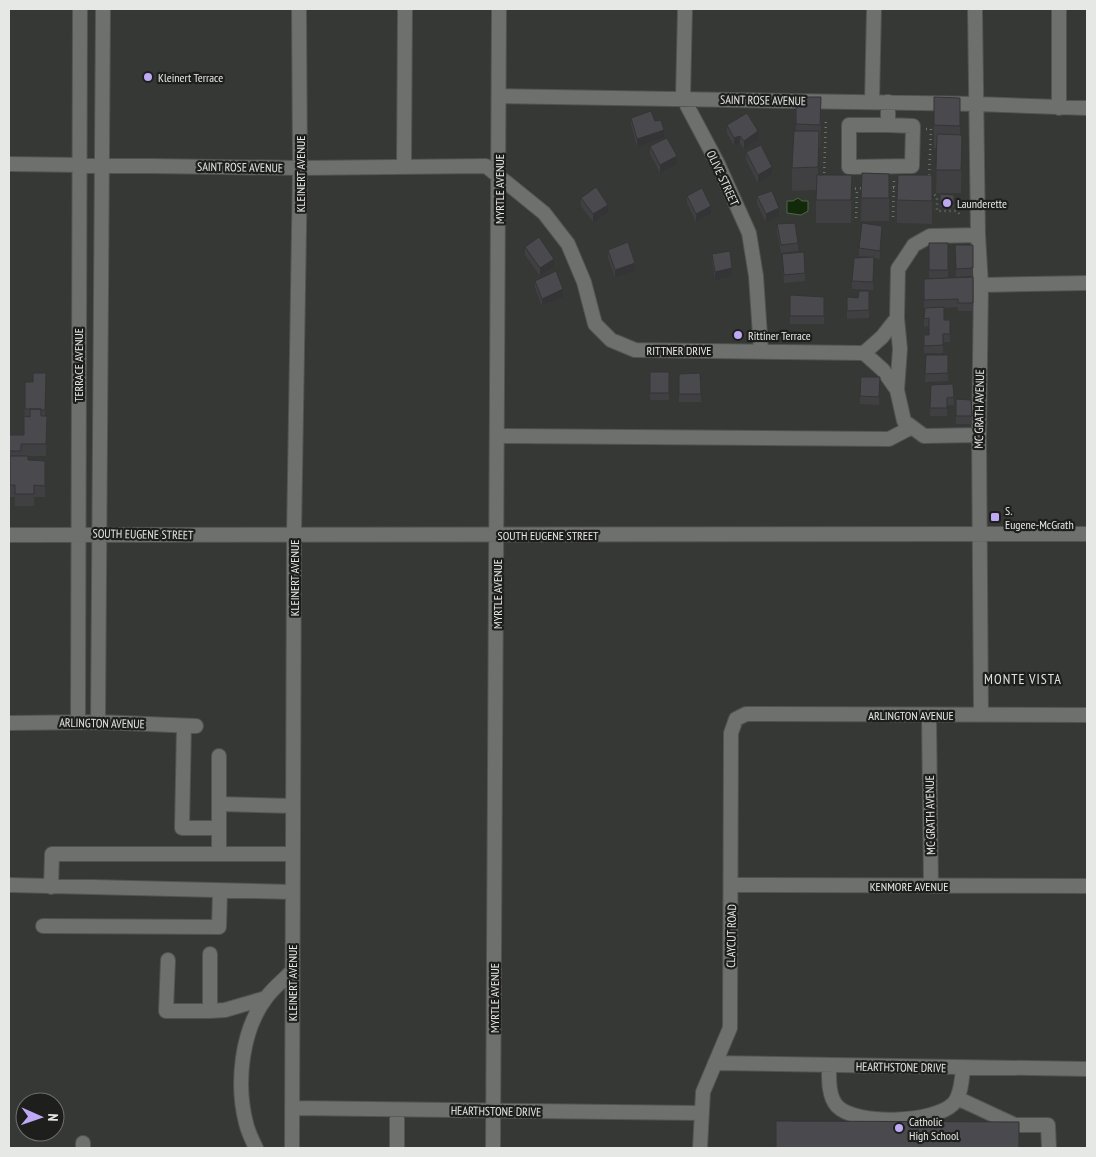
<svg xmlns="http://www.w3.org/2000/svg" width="1096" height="1157" viewBox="0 0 1096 1157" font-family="'PT Sans Narrow',sans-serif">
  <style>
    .water { fill: #122a09; stroke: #52634b }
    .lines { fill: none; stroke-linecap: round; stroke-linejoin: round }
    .minor-casing { stroke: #515351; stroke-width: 16 }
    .path { stroke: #6f726f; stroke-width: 2.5; stroke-dasharray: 1 4; stroke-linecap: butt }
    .minor { stroke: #6d706c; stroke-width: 14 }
    .wall { fill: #403f42 }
    .shaded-wall { fill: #343336 }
    .building { fill: #4a494d; stroke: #343336 }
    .poi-dot { fill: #bfa9f4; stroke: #1e1f1d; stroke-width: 2 }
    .labels { text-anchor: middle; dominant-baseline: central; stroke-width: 4.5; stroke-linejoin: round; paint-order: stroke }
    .poi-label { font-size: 12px; fill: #e6e8e6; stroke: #1e1f1d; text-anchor: start }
    .street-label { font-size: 12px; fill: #e6e8e6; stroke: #1e1f1d }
    .neighbourhood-label { font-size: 14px; letter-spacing: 1px; fill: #dee2dd; stroke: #1e1f1d }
  </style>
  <rect width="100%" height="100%" fill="#353834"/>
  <path class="water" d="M798,198L802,201H808V211L801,215L787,213V201H793Z"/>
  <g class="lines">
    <g class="minor-casing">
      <path id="minor" d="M685,9L683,98L718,164L749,233L756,276L761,350
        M975,9L978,235L981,285L979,435L981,714
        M1059,9V108
        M499,96L977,104L1087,108
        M872,102L874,9
        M888,102V125L913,126L912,166L849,167V125H888
        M9,164L300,168L486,166L544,213L568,244L584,282L595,324L611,340L635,350L864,353L882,337L897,318L898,269L914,245L930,236L978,235
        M404,167L405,9
        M981,285L1087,283
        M897,318L900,349L897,390
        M864,353L883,370L897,390L904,421L924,436L979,435
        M497,436L889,439L912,427
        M9,535L1087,534
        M929,715L931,886
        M78,722L80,9
        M98,722L103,9
        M9,723L98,722L196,726
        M184,726L182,828H219V756
        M219,804L293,806
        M219,828V854
        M9,885L292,892
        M732,885L1087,886
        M51,887L52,854H292
        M43,926L219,927L220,891
        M210,954V1011L225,1010L266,998
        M168,960L166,1011H210
        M715,1063L1087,1069
        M829,1065C829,1078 828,1096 837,1106C856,1126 934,1123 953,1104C961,1096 962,1079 963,1068
        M957,1098L1015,1125H1048L1049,1148
        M293,1108L700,1113
        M83,1148V1143
        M256,1148C252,1140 248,1132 246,1123C236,1084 241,1031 266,998C273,988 284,980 292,971
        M292,1148L294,536L300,168L299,9
        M397,1148V1110
        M493,1148L499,9
        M700,1148L703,1092L730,1028L731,733L736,719L746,714L1087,715"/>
    </g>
    <path class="path" d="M926,129H931L929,179
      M824,178L826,118
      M888,188H900
      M850,189L865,188
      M931,191L937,197V211H957L961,216
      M893,217L894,178
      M856,218L857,189"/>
    <use href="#minor" class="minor"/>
  </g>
  <path class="wall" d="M796,97L821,120L820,148H819L818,175H852L851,223H816V190L792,191V168L796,131Z
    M960,98V135H962L961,193H936L937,148H934V125Z
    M631,118L655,121L664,138L637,147L631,125Z
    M727,125L758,139L744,149L740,143L734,146L727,133Z
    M650,146L677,164L660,173L650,154Z
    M746,152L772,175L758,183L746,160Z
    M862,173L889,174V221H861Z
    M932,175V224L897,223V200Z
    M940,194L954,195V207H940Z
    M687,196L711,214L696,222L687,203Z
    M757,196L779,216L766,222L757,204Z
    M581,198L608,213L593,222L581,206Z
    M777,224L798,243V251L781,253L777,232Z
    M882,234L880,259L874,258L873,290L852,289V281L871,257L859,256V248Z
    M929,243H948V278H929Z
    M955,245H973V276L956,277Z
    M525,247L554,267L540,276L525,255Z
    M608,250L635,271L615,278L608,258Z
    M712,254L732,276L715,280L712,262Z
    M782,254L805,273V281L784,283Z
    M973,277V311H958V307L944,308V320H950V342H943V353H924V335H929V326L924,327V319L932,308H924V279Z
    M535,281L563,297L542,306L535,288Z
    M869,291V318L847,319V297L858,298Z
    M790,295L824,297V324H790Z
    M926,355H948V381L925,382Z
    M650,372H669V400H650Z
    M46,373L45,416H47L46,456H21L28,460L45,461V497H34V506H15V497H10V463H9V435H24L25,382H33Z
    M700,373L701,402H679V374Z
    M880,377L879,405L860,404V396Z
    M953,384L954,405H947V416H930L931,385Z
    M956,399L971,400L972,424H956Z"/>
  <path class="shaded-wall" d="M664,130V138L637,147V139Z
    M758,131V139L744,149V141Z
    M819,131V154L818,190V167Z
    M740,136V143L734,146V138Z
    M677,156V164L660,173V165Z
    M772,167V175L758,183V175Z
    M608,205V213L593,222V214Z
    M711,206V214L696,222V214Z
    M779,208V216L766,222V214Z
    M882,226V234L880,259V251Z
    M554,259V267L540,276V268Z
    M635,263V271L615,278V270Z
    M732,268V276L715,280V272Z
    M563,289V297L542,306V299Z"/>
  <path class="building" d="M796,97H821L820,125L796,124Z
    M934,97L960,98V126L934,125Z
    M651,111L655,121L661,120L664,130L637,139L631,118Z
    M747,113L758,131L744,141L740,136L734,138L727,125Z
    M794,131H819L818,167L792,168Z
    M937,134L962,135L961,170H936Z
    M667,138L677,156L660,165L650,146Z
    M761,145L772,167L758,175L746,152Z
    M862,173L889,174V198H861Z
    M817,175H852L851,200H816Z
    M898,175H932V201L897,200Z
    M596,187L608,205L593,214L581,198Z
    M702,188L711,206L696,214L687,196Z
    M772,191L779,208L766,214L757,196Z
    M940,194L954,195V203H940Z
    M795,223L798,243L781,245L777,224Z
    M862,223L882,226L880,251L859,248Z
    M539,237L554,259L540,268L525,247Z
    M628,242L635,263L615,270L608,250Z
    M929,243H948V270H929Z
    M955,245H973V268L956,269Z
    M730,251L732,268L715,272L712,254Z
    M804,252L805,273L784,275L782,254Z
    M874,257L873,282L852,281L854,258Z
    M556,271L563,289L542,299L535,281Z
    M973,277V303H958V299L924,300V279Z
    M859,291H869V310L847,311V297L858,298Z
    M790,295L824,297V316H790Z
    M944,307V320H950V334H943V345L924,346V335H929V318L924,319L925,308Z
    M926,355H948V373L925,374Z
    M650,372H669V393H650Z
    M33,373H46L45,410H41V409H25V382H33Z
    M700,373L701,394H679V374Z
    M861,377H880L879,397L860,396Z
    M953,384L954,397L947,398V408H930L931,385Z
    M956,399L971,400L972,416H956Z
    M30,409H41V416H47L46,444H21V451H9V435H24V416L30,417Z
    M10,456H28V460L45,461V486L34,485V494H15V485H10Z
    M776,1121L1019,1122V1148H776Z"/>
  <g class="poi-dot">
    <circle cx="148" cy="77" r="5"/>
    <circle cx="947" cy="203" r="5"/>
    <circle cx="738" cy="335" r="5"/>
    <rect x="990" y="512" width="10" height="10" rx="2.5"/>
    <circle cx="899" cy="1128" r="5"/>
  </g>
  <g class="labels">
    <g class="poi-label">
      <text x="158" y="77">Kleinert Terrace</text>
      <text x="957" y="203">Launderette</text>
      <text x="748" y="335">Rittiner Terrace</text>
      <text x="1005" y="510">S.<tspan x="1005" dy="14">Eugene-McGrath</tspan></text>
      <text x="909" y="1121">Catholic<tspan x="909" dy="14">High School</tspan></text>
    </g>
    <g class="street-label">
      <text transform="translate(763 100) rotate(1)">SAINT ROSE AVENUE</text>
      <text transform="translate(240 167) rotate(1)">SAINT ROSE AVENUE</text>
      <text transform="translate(300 174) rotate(-90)">KLEINERT AVENUE</text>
      <text transform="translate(723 178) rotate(65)">OLIVE STREET</text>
      <text transform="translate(499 189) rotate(-90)">MYRTLE AVENUE</text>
      <text x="679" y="350">RITTNER DRIVE</text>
      <text transform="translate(78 365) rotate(-90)">TERRACE AVENUE</text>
      <text transform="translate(979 409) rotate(-89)">MC GRATH AVENUE</text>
      <text transform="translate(143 534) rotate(1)">SOUTH EUGENE STREET</text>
      <text x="548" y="535">SOUTH EUGENE STREET</text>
      <text transform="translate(294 578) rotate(-90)">KLEINERT AVENUE</text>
      <text transform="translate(497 594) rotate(-90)">MYRTLE AVENUE</text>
      <text x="911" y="715">ARLINGTON AVENUE</text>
      <text transform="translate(102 723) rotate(1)">ARLINGTON AVENUE</text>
      <text transform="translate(930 815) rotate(-91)">MC GRATH AVENUE</text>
      <text x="909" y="886">KENMORE AVENUE</text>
      <text transform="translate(731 936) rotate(-89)">CLAYCUT ROAD</text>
      <text transform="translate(292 983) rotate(-90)">KLEINERT AVENUE</text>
      <text transform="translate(494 998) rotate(-90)">MYRTLE AVENUE</text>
      <text transform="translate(901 1067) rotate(1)">HEARTHSTONE DRIVE</text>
      <text transform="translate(496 1111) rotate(1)">HEARTHSTONE DRIVE</text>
    </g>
    <g class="neighbourhood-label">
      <text x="1023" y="679">MONTE VISTA</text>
    </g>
  </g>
  <rect width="1096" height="1157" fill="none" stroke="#e6e8e6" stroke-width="20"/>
  <g transform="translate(40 1117) rotate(92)"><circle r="24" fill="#1e1f1d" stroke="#6e6f6d"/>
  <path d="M0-4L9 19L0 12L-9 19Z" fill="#bfa9f4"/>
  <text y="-8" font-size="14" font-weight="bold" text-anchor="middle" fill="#e6e8e6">N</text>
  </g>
</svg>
